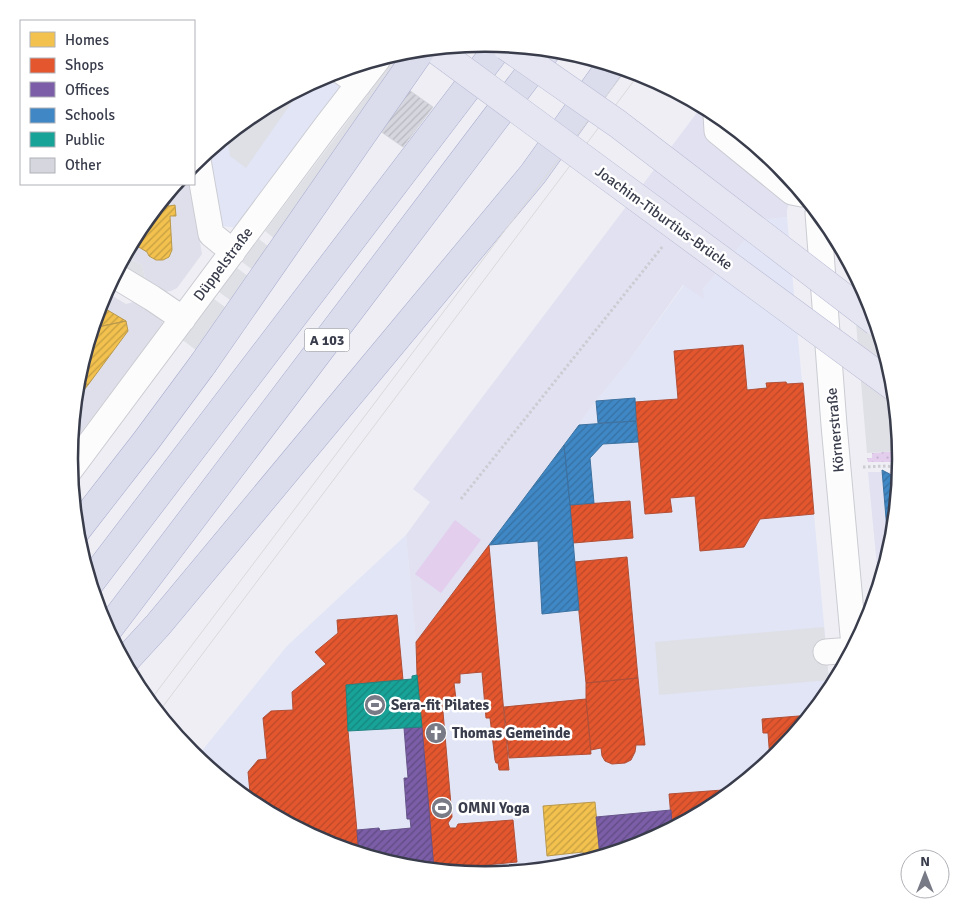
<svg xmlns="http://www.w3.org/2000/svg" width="970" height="919" viewBox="0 0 970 919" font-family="Signika,sans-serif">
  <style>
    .residential { fill: #dedfea }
    .commercial { fill: #e1e5f6 }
    .education { fill: #e1e1f1 }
    .grass { fill: url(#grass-dots) }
    .pitch { fill: #e3ceee }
    .parking { fill: #dfe0e6 }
    .homes { fill: url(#homes-hatch); stroke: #ba994d }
    .shops { fill: url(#shops-hatch); stroke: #b14f37 }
    .offices { fill: url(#offices-hatch); stroke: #67548b }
    .schools { fill: url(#schools-hatch); stroke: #3d71a0 }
    .public { fill: url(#public-hatch); stroke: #218481 }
    .building { fill: url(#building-hatch); stroke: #d4d4dc }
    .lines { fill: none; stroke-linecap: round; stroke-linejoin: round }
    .minor-casing { stroke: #cbccd2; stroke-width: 27 }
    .highway-casing { stroke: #a9adcc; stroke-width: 29 }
    .path { stroke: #ccccd3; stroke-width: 3; stroke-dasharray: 2.5 2.5; stroke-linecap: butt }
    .minor { stroke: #fcfcfd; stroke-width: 25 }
    .highway { stroke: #dbdded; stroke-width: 28 }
    .tram { stroke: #dadadb; stroke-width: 1 }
    .major-bridge-casing { stroke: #bbbdd6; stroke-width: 29; stroke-linecap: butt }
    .highway-bridge-casing { stroke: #a9adcc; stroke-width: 29; stroke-linecap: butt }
    .major-bridge { stroke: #e6e6f2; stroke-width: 28 }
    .highway-bridge { stroke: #dbdded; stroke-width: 28 }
    .labels { text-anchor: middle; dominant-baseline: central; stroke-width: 5; stroke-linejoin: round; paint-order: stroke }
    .shield { fill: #fff; stroke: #747681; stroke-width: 1 }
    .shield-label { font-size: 14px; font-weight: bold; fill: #393c4b }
    .street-label { font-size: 15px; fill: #393c4b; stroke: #fff }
    .poi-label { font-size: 15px; font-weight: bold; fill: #393c4b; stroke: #fff; text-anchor: start }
    .rim { fill: none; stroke: #393c4b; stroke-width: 2.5 }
  </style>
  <defs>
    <pattern id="grass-dots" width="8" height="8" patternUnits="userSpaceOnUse" patternTransform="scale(1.25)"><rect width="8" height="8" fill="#e3ceee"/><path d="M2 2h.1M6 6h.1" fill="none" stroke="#c4b2ce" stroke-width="1.8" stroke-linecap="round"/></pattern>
    <pattern id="homes-hatch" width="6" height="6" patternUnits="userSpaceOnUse" patternTransform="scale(1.25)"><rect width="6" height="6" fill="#f2c14e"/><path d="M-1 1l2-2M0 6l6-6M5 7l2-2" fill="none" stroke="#c59e43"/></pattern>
    <pattern id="shops-hatch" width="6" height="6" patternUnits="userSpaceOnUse" patternTransform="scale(1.25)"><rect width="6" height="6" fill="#e4572e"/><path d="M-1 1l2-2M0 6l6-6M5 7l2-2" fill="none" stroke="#ba4929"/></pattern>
    <pattern id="offices-hatch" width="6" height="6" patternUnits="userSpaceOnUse" patternTransform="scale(1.25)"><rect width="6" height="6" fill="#7b5ea7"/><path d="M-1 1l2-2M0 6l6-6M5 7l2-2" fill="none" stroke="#604b83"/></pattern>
    <pattern id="schools-hatch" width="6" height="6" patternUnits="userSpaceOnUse" patternTransform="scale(1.25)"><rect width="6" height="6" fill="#3f88c5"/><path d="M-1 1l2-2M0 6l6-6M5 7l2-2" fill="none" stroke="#3670a2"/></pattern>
    <pattern id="public-hatch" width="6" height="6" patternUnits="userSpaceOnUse" patternTransform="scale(1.25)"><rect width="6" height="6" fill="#17a398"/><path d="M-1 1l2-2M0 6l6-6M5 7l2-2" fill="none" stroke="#16867e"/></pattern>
    <pattern id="building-hatch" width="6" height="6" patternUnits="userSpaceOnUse" patternTransform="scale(1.25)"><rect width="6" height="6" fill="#d6d7de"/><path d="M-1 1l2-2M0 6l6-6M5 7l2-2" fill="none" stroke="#b8b9c0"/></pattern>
  </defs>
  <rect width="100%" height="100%" fill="#eeeef4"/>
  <path class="residential" d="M176,184H190L202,254L177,288L171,291L163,292L146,282L142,265L125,255L139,228Z
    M106,292L126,304L137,301L160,316L163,324L70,447L77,378L101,300Z"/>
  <path class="commercial" d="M360,65L236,228L223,226L221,222L207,152L254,114L326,75Z
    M787,217L830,691L779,754L716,805L644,844L566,867L485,875L404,867L326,843L254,805L196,758L287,646L406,535L416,641L596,401L628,362L684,285L703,289L762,220Z"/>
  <path class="education" d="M702,106L716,114L779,166L795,185L787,210V217L762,220L703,289L704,299L683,285L628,362L596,401L416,642L406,535L430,502L413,489Z
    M868,472H890L899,474L893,541L879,587Z"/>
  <path class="grass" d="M900,451V464L895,462H868L867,458H872V453Z"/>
  <path class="pitch" d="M455,520L481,540L441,593L415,574Z"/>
  <path class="parking" d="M399,53H401L402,54L280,243L265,231Z
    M301,89L246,168L230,156L227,136L254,114Z
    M259,239L274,251L257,273L242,262Z
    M131,259L142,265L146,282L124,271Z
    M237,268L252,279L234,303L219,292Z
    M214,299L229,310L197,351L184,341H181Z
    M854,299L869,301L893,379L900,451L867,453Z
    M824,627L829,680L659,695L655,642Z"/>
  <path class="homes" d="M162,201L169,206L175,205L176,216H170L172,250L169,257L163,260H156L149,256L147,252L132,243L139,228Z
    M99,305L126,321L93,328Z
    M126,321L128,331L88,385L77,378L93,328Z
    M77,378L88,385L75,401Z
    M595,802L600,856L584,857L583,852L547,856L543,806Z"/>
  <path class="shops" d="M319,79L311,90L305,87Z
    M743,345L747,390L767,388L766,383L786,382L787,384L803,383L814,514L760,519L744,547L700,551L695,496L670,498L672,512L645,514L635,402L678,399L674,351Z
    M630,501L633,538L573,543L570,505Z
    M489,545L509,770H499L498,763H496L495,760L490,718H486L482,672L460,674V683H454L456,699L442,700L452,817L448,823L450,828H456L458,824L513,820L517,862L434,870L417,675L416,642Z
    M627,557L638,678L586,683L574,562Z
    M397,615L403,680L346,685L348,731L359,854L326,843L254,805L251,803L248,772L258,760L267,759L263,718L271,711L293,710L292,692L326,664L315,652L338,633L337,620Z
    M638,678L645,745H636L635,752L631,760L625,763L612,764L605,761L602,756L601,748L591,750L586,699V683Z
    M586,699L591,754L509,758L504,707Z
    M811,715L779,754L770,760L768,733H763L762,719Z
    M736,789L716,805L672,829L669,794Z"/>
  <path class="offices" d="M422,727L434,870H433L404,867L359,854L357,830L379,828L380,831L411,828L410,819H407L404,778H408L404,728Z
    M671,810L672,829L644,844L604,856H600L596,817Z"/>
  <path class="schools" d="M635,398L636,421L598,423L596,401Z
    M636,421L638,442L603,444L590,458L594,503L570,505L564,445L579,425Z
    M564,445L570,505L579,610L542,614L538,541L489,545Z
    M882,470L899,479L893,541L889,554Z"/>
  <path class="public" d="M417,675L422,727L348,731L346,685L412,679V676Z"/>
  <path class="building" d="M409,90L433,107L403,147L380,131Z"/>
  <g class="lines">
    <g class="minor-casing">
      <path id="minor" d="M341,71L359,84
        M716,114L717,131L792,192L802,194
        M198,160L211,234L233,252
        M818,213L834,425L854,646
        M114,275L152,298L183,319
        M70,470L327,125L378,59
        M826,652L852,650"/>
    </g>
    <g class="highway-casing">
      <path id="highway" d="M76,531L146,441L203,364
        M90,583L500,45
        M107,631L547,50
        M124,662L158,625L533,174L611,65"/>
    </g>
    <path class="path" d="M863,467L886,466L900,468
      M461,499L663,246"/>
    <use href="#minor" class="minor"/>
    <use href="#highway" class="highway"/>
    <path class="tram" d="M149,702L626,70
      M158,713L639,74"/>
    <g class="major-bridge-casing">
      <path id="major-bridge" d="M506,46L618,124L876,322
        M435,49L894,387"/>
    </g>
    <g class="highway-bridge-casing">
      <path id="highway-bridge" d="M203,364L421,50"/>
    </g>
    <use href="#major-bridge" class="major-bridge"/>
    <use href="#highway-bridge" class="highway-bridge"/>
  </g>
  <defs>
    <g id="stadium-disc" transform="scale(1.125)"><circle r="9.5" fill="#787a86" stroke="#fff"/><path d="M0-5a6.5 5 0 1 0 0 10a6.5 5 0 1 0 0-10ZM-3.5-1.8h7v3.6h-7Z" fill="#fff"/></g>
    <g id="church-disc" transform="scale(1.125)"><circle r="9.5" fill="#787a86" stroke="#fff"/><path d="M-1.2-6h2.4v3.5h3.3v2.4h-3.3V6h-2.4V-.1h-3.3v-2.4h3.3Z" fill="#fff"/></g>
  </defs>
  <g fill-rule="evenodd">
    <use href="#stadium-disc" x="375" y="705"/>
    <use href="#church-disc" x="436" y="733"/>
    <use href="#stadium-disc" x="442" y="808"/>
  </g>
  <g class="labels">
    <rect class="shield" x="304.5" y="328.5" width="45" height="23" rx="4"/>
    <g class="shield-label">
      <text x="327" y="340">A 103</text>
    </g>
    <g class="street-label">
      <text transform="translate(664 218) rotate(36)">Joachim-Tiburtius-Brücke</text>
      <text transform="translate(223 264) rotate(-53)">Düppelstraße</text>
      <text transform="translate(835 430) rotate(-95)">Körnerstraße</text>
    </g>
    <g class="poi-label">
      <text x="391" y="705">Sera-fit Pilates</text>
      <text x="452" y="733">Thomas Gemeinde</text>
      <text x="458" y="808">OMNI Yoga</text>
    </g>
  </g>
  <path d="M0 0H970V919H0ZM78 459a407 407 0 1 1 814 0a407 407 0 1 1-814 0Z" fill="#fff" fill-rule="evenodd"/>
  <path class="rim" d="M78 459a407 407 0 1 1 814 0a407 407 0 1 1-814 0Z"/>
  <rect x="20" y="20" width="175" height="165" fill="#ffffff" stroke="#b0b1b7"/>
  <rect x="30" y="32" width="25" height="15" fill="#f2c14e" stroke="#b0b1b7"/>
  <text x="65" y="45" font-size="15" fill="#393c4b">Homes</text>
  <rect x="30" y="58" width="25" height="15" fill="#e4572e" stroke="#b0b1b7"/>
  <text x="65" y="70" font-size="15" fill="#393c4b">Shops</text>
  <rect x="30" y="82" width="25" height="15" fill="#7b5ea7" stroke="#b0b1b7"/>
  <text x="65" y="95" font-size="15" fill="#393c4b">Offices</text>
  <rect x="30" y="108" width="25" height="15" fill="#3f88c5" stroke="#b0b1b7"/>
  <text x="65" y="120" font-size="15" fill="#393c4b">Schools</text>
  <rect x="30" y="132" width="25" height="15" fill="#17a398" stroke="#b0b1b7"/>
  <text x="65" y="145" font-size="15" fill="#393c4b">Public</text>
  <rect x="30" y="158" width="25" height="15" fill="#d6d7de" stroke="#b0b1b7"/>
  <text x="65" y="170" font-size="15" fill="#393c4b">Other</text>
  <g transform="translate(925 874)"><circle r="24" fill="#ffffff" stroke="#b0b1b7"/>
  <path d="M0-4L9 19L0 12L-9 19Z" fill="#787a86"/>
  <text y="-8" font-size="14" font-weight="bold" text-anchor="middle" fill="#393c4b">N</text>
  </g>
</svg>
